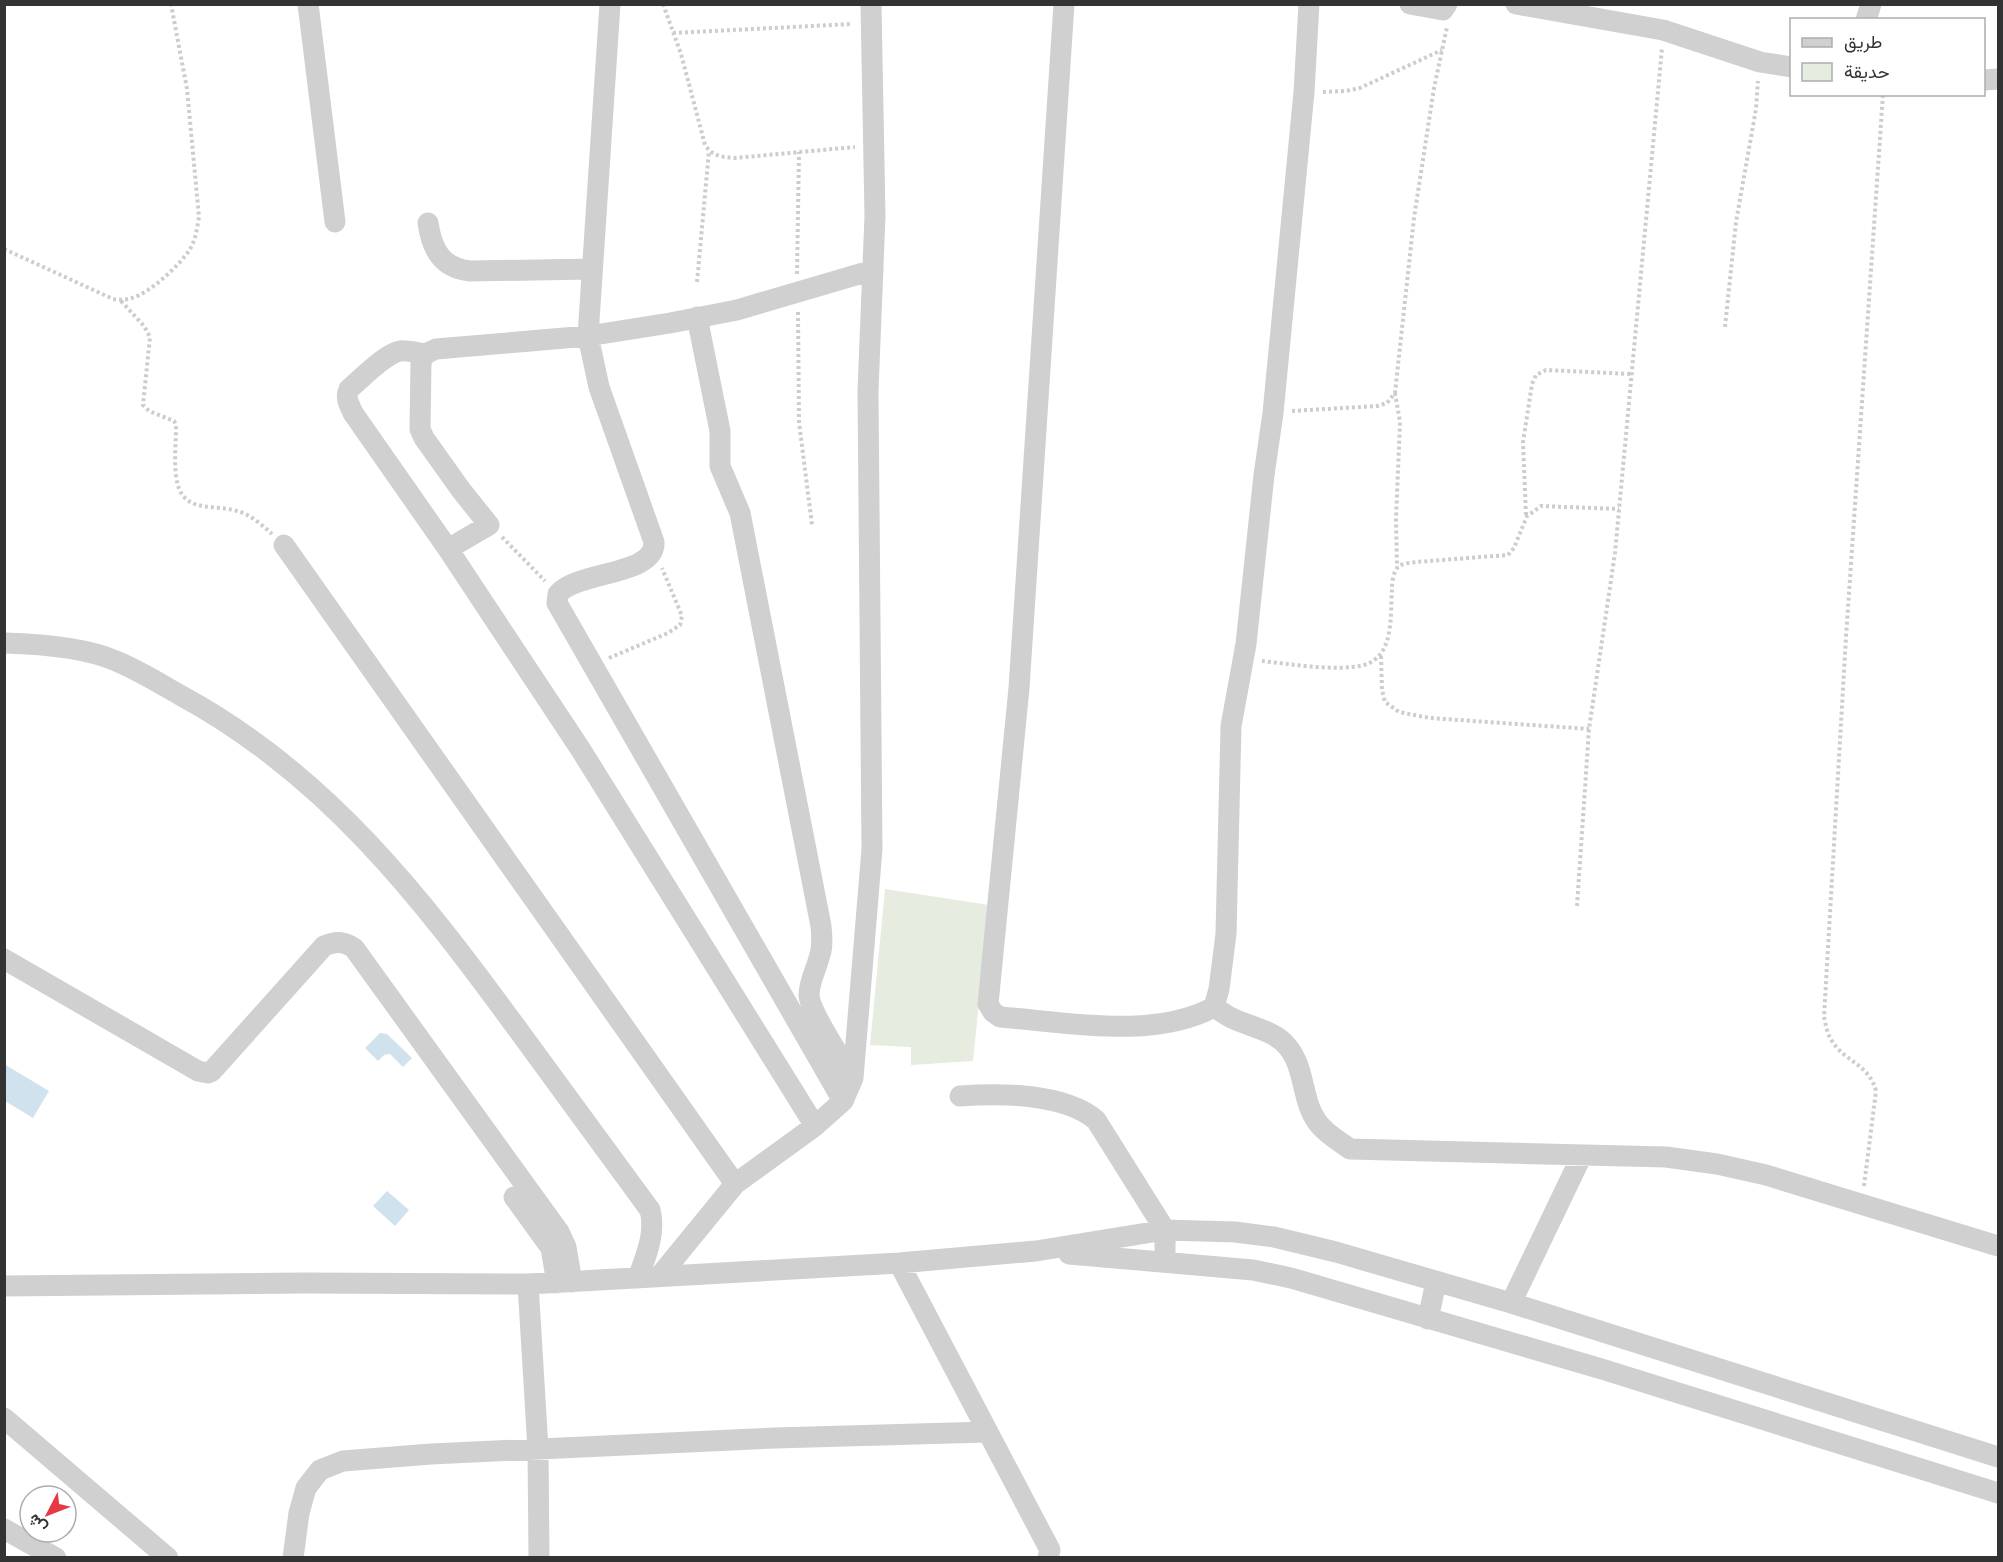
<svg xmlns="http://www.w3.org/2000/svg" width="2003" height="1562" viewBox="0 0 2003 1562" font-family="'Varela Round',Vazirmatn,sans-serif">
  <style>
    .green { fill: #e6ecdf }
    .water { fill: #cfe2ee }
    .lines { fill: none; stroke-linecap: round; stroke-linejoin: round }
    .path { stroke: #cdcdcd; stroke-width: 4; stroke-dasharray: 3 3; stroke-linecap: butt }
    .minor { stroke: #d0d0d0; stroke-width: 21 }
  </style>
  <rect width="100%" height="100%" fill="#fff"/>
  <path class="green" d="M885,889L989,905L973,1061L911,1065V1047L870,1045Z"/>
  <path class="water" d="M380,1033L387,1034L412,1058L403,1067L390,1054L384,1055L378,1061L365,1048Z
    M4,1064L49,1091L33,1118L5,1101Z
    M387,1191L409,1210L395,1226L373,1206Z"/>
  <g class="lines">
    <path class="path" d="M663,4L681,54L705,145C712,156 722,157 735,158L855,147
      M673,33L852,24
      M1323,92L1346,91L1360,88L1442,50
      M4,249L113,299C119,300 126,300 132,298C150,293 180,265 190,249C196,239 197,228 199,217L187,89L171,4
      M797,274L799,152
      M697,282L709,151
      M121,301L144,326L150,337L143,405L149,411L174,421L176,425C176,442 174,459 176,476C181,515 210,503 237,511C250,514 262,525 272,534
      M798,312L799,422L812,525
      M1725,327L1736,222L1756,109L1758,81
      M1395,393L1400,422L1396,519L1397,567
      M1292,411L1377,406L1387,403L1395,393L1414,218L1434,88L1447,27
      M1526,515L1523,442L1532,384L1536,375L1546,370L1631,374
      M502,537L545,581
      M1381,656L1382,690L1385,702L1399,712L1430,718L1589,729
      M609,658L668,633L680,625L682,616L662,568
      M1262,661C1290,664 1337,672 1364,665C1395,656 1390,615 1392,589C1392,582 1393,573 1398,567C1402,563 1410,563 1416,562L1508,555L1514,548L1527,516L1541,506L1619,509
      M1577,906L1589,729L1615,553L1662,48
      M1864,1186L1876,1091C1869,1064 1845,1062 1832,1041C1827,1034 1826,1025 1824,1017L1846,637L1883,94"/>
    <path class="minor" d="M308,4L335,222
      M610,4L588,336L599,387L654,542C656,576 576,571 558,594L557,603L843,1101
      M1064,4L1019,688L988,1004L993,1012L1000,1017C1067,1022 1153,1040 1214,1007
      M1309,4L1304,92L1273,413L1264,475L1246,644L1231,726L1226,934L1219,989L1214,1007C1221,1011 1227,1016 1234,1019C1251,1027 1275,1031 1287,1046C1306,1068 1301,1101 1318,1123C1326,1134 1339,1141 1350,1149L1666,1157L1717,1164L1766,1175L1998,1246
      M1410,4L1443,10L1447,4
      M1516,4L1663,30L1760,62L1792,67
      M1866,20L1871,4
      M1984,80L1998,79
      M428,223C432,250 442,268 470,271L592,269
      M697,317L720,431V466L740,513L821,926C822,937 823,948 819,958C816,970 809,982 809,995C810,1013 842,1059 853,1078
      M425,354C417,353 408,350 400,351C385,354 362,378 349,389C345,398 349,404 353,413L448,549
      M284,545L735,1184
      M4,643C39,644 85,647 116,661C138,670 159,683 180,695C326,774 420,896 516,1027C561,1088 605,1149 650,1210C656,1233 646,1256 638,1278
      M4,959L198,1071L208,1073L212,1071L324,946C336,941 343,941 354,948L559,1232L566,1247L572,1282
      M960,1096C1000,1093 1064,1093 1096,1120L1165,1230V1262
      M815,1126L581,750L448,549L489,525L461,490L424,438L420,429L421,362L425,354L436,349L588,336L670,323L737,310L873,270
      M514,1197L551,1248L557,1283
      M1069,1254L1253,1270L1291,1278L1605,1370L1998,1493
      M899,1263L1050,1550L1048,1558
      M659,1277L735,1184L815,1126L843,1101L853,1078L872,849L868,391L875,216L871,4
      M528,1284L538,1449L539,1558
      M4,1286L304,1283L528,1284L899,1263L1036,1251L1165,1230L1235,1232L1274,1237L1336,1252L1511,1303L1998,1457
      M1511,1303L1582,1155
      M1428,1319L1436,1282
      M4,1418L168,1558
      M4,1529L56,1558
      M293,1558L299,1513L306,1488L320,1470L343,1461L431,1454L775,1438L987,1432"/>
  </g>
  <rect width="2003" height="1562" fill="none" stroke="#333333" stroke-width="12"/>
  <rect x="1790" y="18" width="195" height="78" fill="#ffffff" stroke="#adadad" stroke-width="1.5"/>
  <rect x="1802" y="38" width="30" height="9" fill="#d0d0d0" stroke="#adadad" stroke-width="1.5"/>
  <text x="1844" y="48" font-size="18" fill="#333333">طريق</text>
  <rect x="1802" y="63" width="30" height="18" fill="#e6ecdf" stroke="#adadad" stroke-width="1.5"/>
  <text x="1844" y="78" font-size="18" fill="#333333">حديقة</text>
  <g transform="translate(48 1514) rotate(228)"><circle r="28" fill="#ffffff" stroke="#adadad" stroke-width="1.5"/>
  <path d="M0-4.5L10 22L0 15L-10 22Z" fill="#e63946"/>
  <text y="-9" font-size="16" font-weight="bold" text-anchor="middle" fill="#333333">ش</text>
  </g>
</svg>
